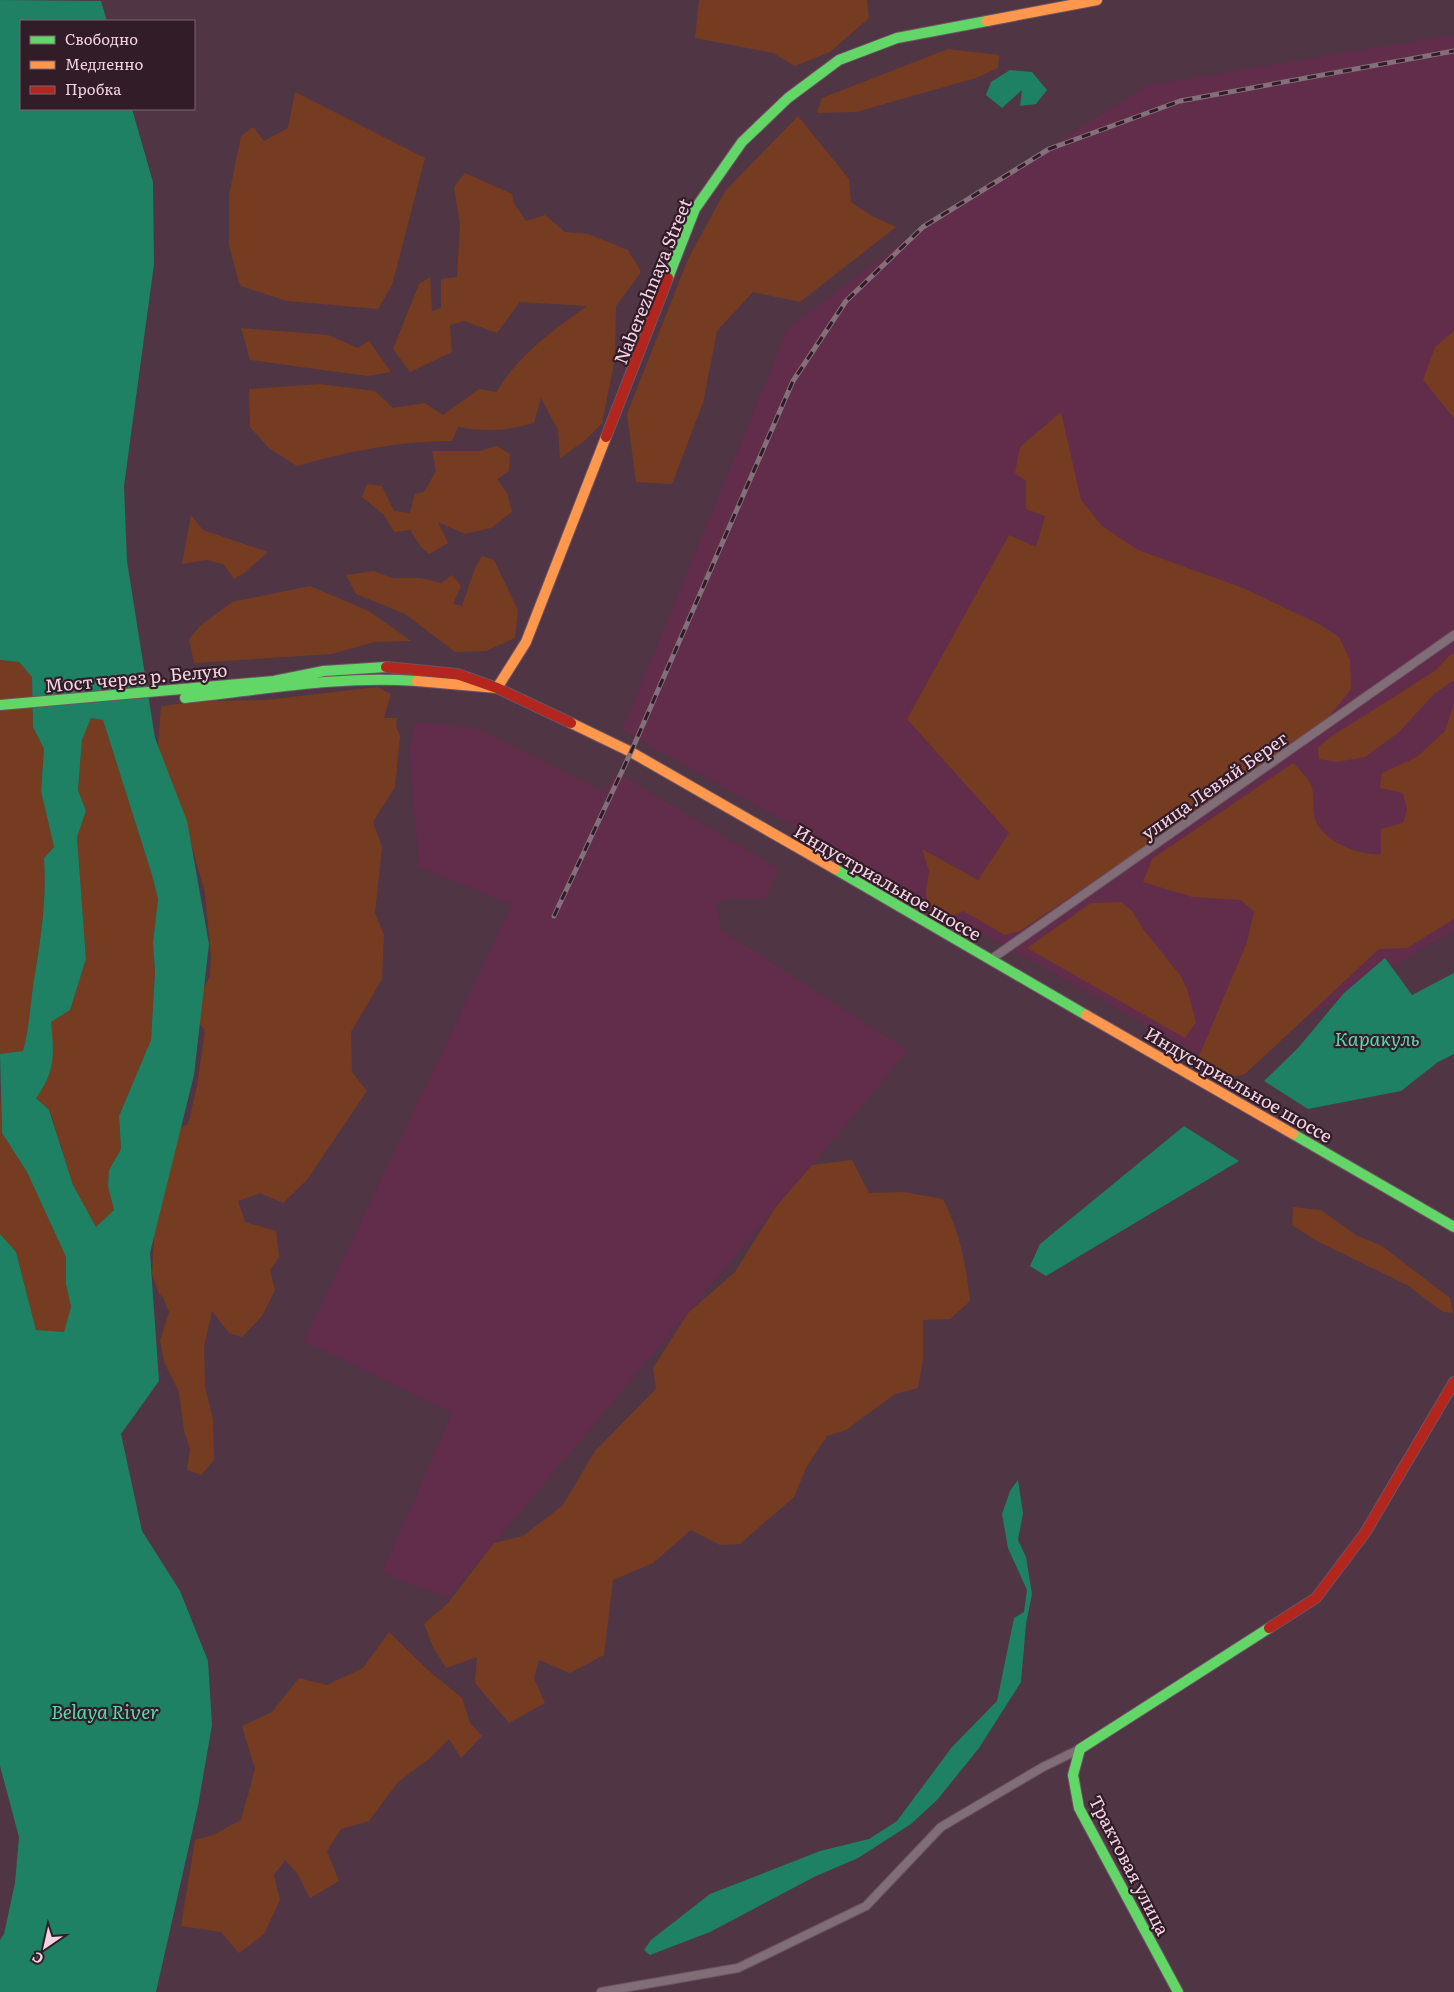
<svg xmlns="http://www.w3.org/2000/svg" width="1454" height="1992" viewBox="0 0 1454 1992" font-family="Literata,serif">
  <style>
    .built { fill: #612d4b }
    .green { fill: #763c21 }
    .water { fill: #1e8164; fill-rule: evenodd }
    .lines { fill: none; stroke-linecap: round; stroke-linejoin: round }
    .street-casing { stroke: #6d5462; stroke-width: 10 }
    .fast-casing { stroke: #6d5462; stroke-width: 12 }
    .slow-casing { stroke: #6d5462; stroke-width: 12 }
    .jam-casing { stroke: #6d5462; stroke-width: 12 }
    .street { stroke: #816d78; stroke-width: 8 }
    .fast { stroke: #63d668; stroke-width: 10 }
    .slow { stroke: #ff974d; stroke-width: 10 }
    .jam { stroke: #b3261e; stroke-width: 10 }
    .rail-casing { stroke: #84707b; stroke-width: 5 }
    .rail { stroke: #321c28; stroke-width: 3; stroke-dasharray: 9; stroke-linecap: butt }
    .labels { text-anchor: middle; dominant-baseline: central; stroke-width: 4.5; stroke-linejoin: round; paint-order: stroke }
    .street-label { font-size: 18px; fill: #f3d3e3; stroke: #321c28 }
    .water-label { font-size: 19px; font-style: italic; fill: #58daac; stroke: #321c28 }
  </style>
  <rect width="100%" height="100%" fill="#503545"/>
  <path class="built" d="M1454,35V930L1222,1068L622,730L788,328L923,227L1148,85Z
    M415,722L474,727L605,792L616,772L779,869L764,899L730,898L716,904L721,930L908,1051L448,1598L382,1573L452,1413L304,1341L512,905L419,867L409,749Z"/>
  <path class="green" d="M699,0H867L869,18L830,52L795,66L773,53L695,38Z
    M948,49L999,55L998,68L976,78L856,112L817,113L822,98Z
    M295,92L425,158L392,285L378,309L287,301L241,286L239,283L229,245V195L241,136L253,127L264,141L288,128Z
    M798,116L849,179L851,202L870,215L896,227L800,302L753,292L717,331L703,403L672,484L636,482L627,414L688,259L725,191Z
    M465,173L512,194L514,203L526,221L545,215L565,232L588,234L628,250L641,272L616,306L615,358L602,423L583,442L560,458L558,430L541,398L534,423C505,431 487,432 458,427L452,441C399,441 349,451 297,466L269,448L250,427L249,389L320,384L375,391L393,408L425,403L443,415L479,389L497,392C516,356 554,330 587,306L520,302L497,333L464,321L450,325L452,352L410,372L393,349L419,284L430,277L432,311L441,308V279L457,277L460,225L454,187Z
    M241,328L328,335L358,348L369,341L391,372L367,376L250,360Z
    M1454,331V418L1423,380L1435,347Z
    M1061,412L1081,500L1102,526L1138,550L1243,588L1319,624L1339,637L1350,660L1351,689L1319,729L1020,931L1005,935L963,911L946,919L928,907L926,892L929,871L922,849L978,880L1009,833L907,719L1009,535L1036,547L1045,516L1026,509V481L1015,473L1020,447Z
    M497,446L510,454L509,471L497,479L507,493L512,512L491,528L465,534L438,522L448,543L429,554L421,547L410,530L394,532L384,515L362,497L367,484L382,486L394,511L410,513L415,494L424,492L436,471L432,451H479Z
    M191,515L203,530L268,552L244,573L234,579L223,564L206,560L182,564Z
    M482,556L494,560L518,610L515,638L486,651L455,652L405,614L356,594L346,575L374,571L392,578H421L441,583L452,575L461,586L453,604L462,606L475,568Z
    M310,586L369,611L411,641L374,642L332,654L194,663L189,639L200,626L232,602Z
    M1454,654V680L1434,694L1398,733L1365,757L1337,762L1319,759L1318,747L1332,736L1435,671L1450,655Z
    M0,660L19,662L32,677L33,727L44,749L41,791L54,847L44,858C47,902 40,943 33,986C30,1008 29,1029 23,1051L0,1054Z
    M377,687L391,694L384,718H397L396,726L400,736L395,787L373,822L382,847L375,913L384,935L382,979L351,1032L352,1072L367,1091L307,1180L283,1203L260,1193L238,1201L245,1222L276,1231L279,1257L270,1270L275,1290L262,1316L242,1337L229,1333L212,1311L204,1347L205,1387L213,1419L214,1460L201,1475L187,1470L190,1449L184,1431L179,1392L165,1364L160,1341L169,1312L163,1297L159,1294L152,1274L154,1239L146,1210L165,1134L188,1124L197,1086L205,1030L195,1018L196,1003L210,976L211,956L205,893L180,804L158,748L161,706L207,701L266,700Z
    M1454,703V919L1407,948L1379,949L1245,1074L1226,1079L1197,1061L1247,942L1254,912L1241,900L1192,897L1143,882L1152,859L1293,763C1299,769 1307,777 1311,784C1315,795 1312,809 1315,819C1323,842 1360,856 1381,854V829L1403,823L1407,810L1403,793L1380,788L1382,773L1417,757L1445,731Z
    M90,718L103,720L152,875L158,899L153,942L155,972L151,1040L119,1116L121,1149L109,1170L108,1185L114,1210L96,1227L73,1185L50,1111L36,1098C56,1072 54,1052 50,1022L70,1010L86,959L77,836L86,811L78,790L82,740Z
    M1121,902L1132,911L1143,929L1180,975L1187,989L1196,1022L1185,1038L1027,948L1091,903Z
    M0,1086L2,1133L27,1172L66,1257V1284L71,1307L64,1333L36,1330L16,1252L0,1236Z
    M852,1160L869,1193L903,1192L943,1199C960,1232 966,1265 970,1301L950,1319L923,1320V1359L918,1388L895,1394L846,1430L827,1436L806,1468L794,1497L740,1544L720,1545L691,1530L653,1563L613,1580L604,1655L570,1673L539,1660L534,1678L545,1703L509,1723L475,1683L477,1657L446,1668L433,1647L424,1624L448,1603L494,1543L523,1536L563,1505L595,1451L656,1389L653,1368L688,1313L735,1272L775,1208L812,1165Z
    M1293,1207L1321,1210L1356,1235L1382,1246L1450,1298L1453,1313L1443,1312L1407,1285L1315,1240L1292,1225Z
    M389,1632L429,1671L462,1698L470,1723L482,1736L461,1758L449,1739L429,1759L398,1782L369,1821L341,1829L327,1851L339,1881L310,1898L297,1873L285,1860L274,1875L280,1900L264,1934L239,1953L221,1932L181,1926L195,1840L213,1835L241,1820L255,1769L242,1726L272,1712L299,1678L327,1685L363,1668Z"/>
  <path class="water" d="M0,0L101,1L107,21H21V109H132L153,182L154,264L124,486L127,561L155,738L187,821L209,944L194,1075L150,1253L159,1381L121,1434L142,1531L180,1591L208,1661L212,1725L198,1806L156,1992H0V1940L4,1934L15,1883L19,1837L0,1766V1234L16,1252L36,1330L64,1332L71,1307L66,1284V1257L27,1172L2,1133L0,1054L23,1051C29,1029 30,1008 33,986C40,943 47,902 44,858L54,847L41,791L44,749L33,727L32,677L19,662L0,660ZM91,718L103,720L152,875L158,899L153,942L155,972L151,1040L119,1116L121,1149L109,1170L108,1186L114,1210L96,1227L73,1185L49,1110L36,1098C56,1072 54,1053 51,1022L70,1010L86,959L77,837L86,811L78,790L82,740Z
    M1010,70L1032,72L1047,90L1036,104L1020,106L1022,90L1002,108L986,95L991,82Z
    M1385,958L1412,995L1454,973V1054L1438,1062L1401,1091L1308,1109L1264,1081L1298,1048L1344,993Z
    M1184,1126L1239,1161L1046,1276L1030,1266L1040,1244Z
    M1018,1480L1023,1513L1018,1540L1026,1557L1032,1594L1026,1624L1021,1682L979,1748L937,1800L911,1824L858,1858L814,1877L710,1932L650,1955L644,1950L651,1940L710,1894L820,1851L869,1839L897,1821L952,1747L997,1701L1014,1618L1024,1612L1027,1590L1008,1548L1002,1514L1010,1491Z"/>
  <g class="lines">
    <g class="street-casing">
      <path id="street" d="M990,960L1454,635
        M601,1992L738,1968L866,1906L941,1827L1043,1767L1080,1749"/>
    </g>
    <g class="fast-casing">
      <path id="fast" d="M668,278L695,209L742,142L788,98L839,60L897,38L987,21
        M185,698C261,690 340,675 417,681
        M0,705L274,681L324,671L386,667
        M835,869L1086,1015
        M1293,1134L1454,1227
        M1178,1992L1079,1808L1073,1775L1080,1749L1269,1628"/>
    </g>
    <g class="slow-casing">
      <path id="slow" d="M987,21L1097,0
        M417,681L497,688L526,642L606,437
        M571,723L631,752L835,869
        M1086,1015L1293,1134"/>
    </g>
    <g class="jam-casing">
      <path id="jam" d="M606,437L668,278
        M386,667L457,674L497,688L571,723
        M1269,1628L1316,1598L1365,1533L1454,1382"/>
    </g>
    <use href="#street" class="street"/>
    <use href="#fast" class="fast"/>
    <use href="#slow" class="slow"/>
    <use href="#jam" class="jam"/>
    <g class="rail-casing">
      <path id="rail" d="M554,916L631,752L793,381L846,301L923,227L1049,149L1180,101L1454,51"/>
    </g>
    <use href="#rail" class="rail"/>
  </g>
  <g class="labels">
    <g class="street-label">
      <text transform="translate(652 281) rotate(-68)">Naberezhnaya Street</text>
      <text transform="translate(136 677) rotate(-5)">Мост через р. Белую</text>
      <text transform="translate(1214 785) rotate(-35)">улица Левый Берег</text>
      <text transform="translate(888 882) rotate(30)">Индустриальное шоссе</text>
      <text transform="translate(1239 1084) rotate(30)">Индустриальное шоссе</text>
      <text transform="translate(1130 1865) rotate(63)">Трактовая улица</text>
    </g>
    <g class="water-label">
      <text x="1377" y="1038">Каракуль</text>
      <text x="105" y="1711">Belaya River</text>
    </g>
  </g>
  <rect x="20" y="20" width="175" height="90" fill="#321c28" stroke="#7f6573"/>
  <rect x="30" y="36" width="25" height="8" fill="#63d668" stroke="#7f6573"/>
  <text x="65" y="45" font-size="15" fill="#f3d3e3">Свободно</text>
  <rect x="30" y="61" width="25" height="8" fill="#ff974d" stroke="#7f6573"/>
  <text x="65" y="70" font-size="15" fill="#f3d3e3">Медленно</text>
  <rect x="30" y="86" width="25" height="8" fill="#b3261e" stroke="#7f6573"/>
  <text x="65" y="95" font-size="15" fill="#f3d3e3">Пробка</text>
  <g transform="translate(45 1947) rotate(214)" stroke="#321c28" stroke-width="4" paint-order="stroke">
  <path d="M0-4L9 19L0 12L-9 19Z" fill="#f3d3e3"/>
  <text y="-8" font-size="14" font-weight="bold" text-anchor="middle" fill="#f3d3e3">С</text>
  </g>
</svg>
